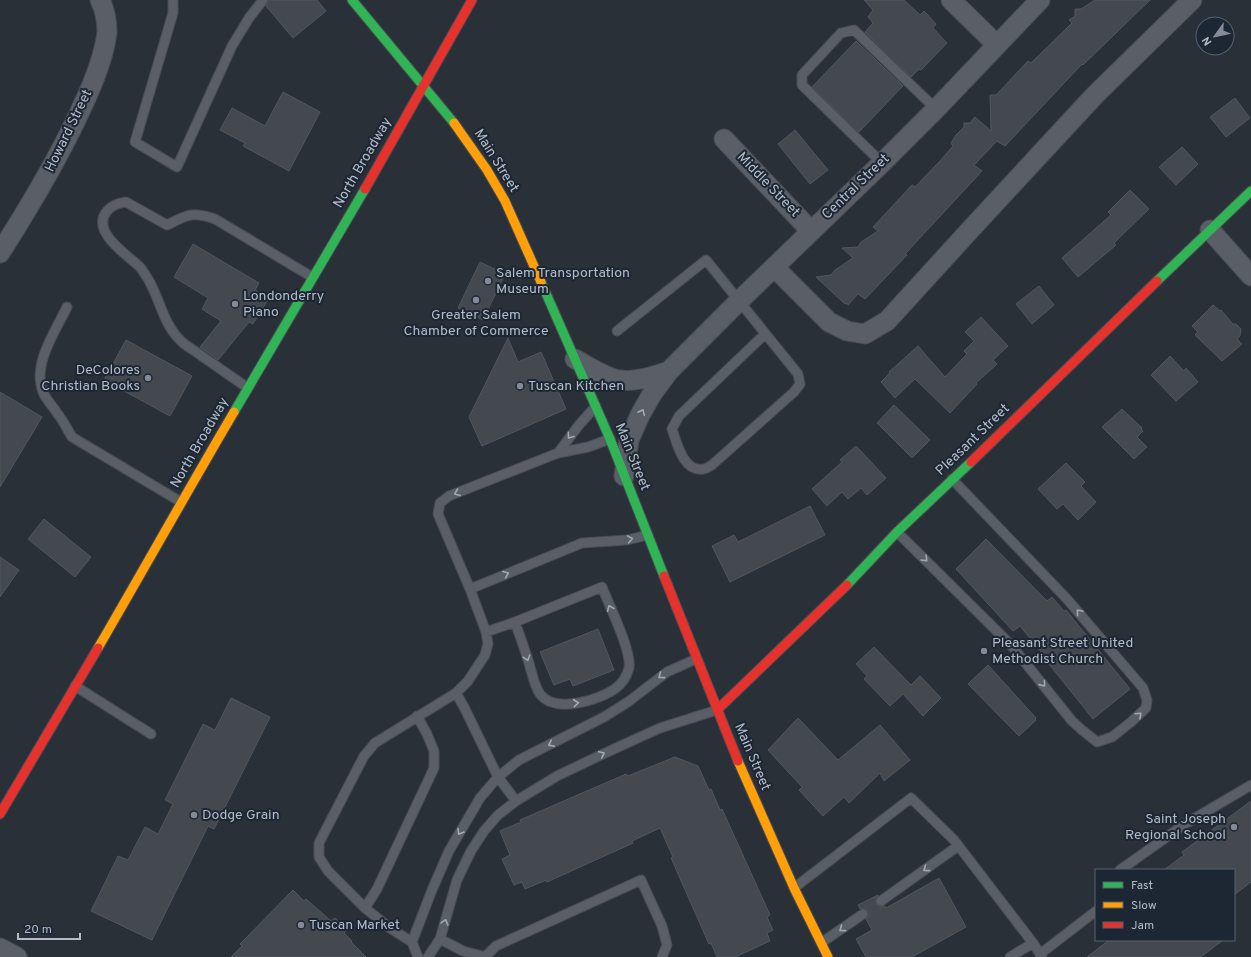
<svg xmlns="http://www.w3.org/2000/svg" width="1251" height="957" viewBox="0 0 1251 957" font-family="Overpass,sans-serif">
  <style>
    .building { fill: #444950; stroke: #52575f }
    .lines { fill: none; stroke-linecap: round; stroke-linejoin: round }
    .lane-casing { stroke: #484c53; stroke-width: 11 }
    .street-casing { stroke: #484c53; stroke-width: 21 }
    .fast-casing { stroke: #484c53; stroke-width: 11 }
    .slow-casing { stroke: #484c53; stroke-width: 11 }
    .jam-casing { stroke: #484c53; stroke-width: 11 }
    .lane { stroke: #5a5e66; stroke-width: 9 }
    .street { stroke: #5a5e66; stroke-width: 19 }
    .fast { stroke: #30b455; stroke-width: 9 }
    .slow { stroke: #ff9f0a; stroke-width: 9 }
    .jam { stroke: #e5322d; stroke-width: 9 }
    .oneway { stroke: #a2a9b5 }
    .poi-dot { fill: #848b96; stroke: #1d2633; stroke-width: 1.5 }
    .labels { text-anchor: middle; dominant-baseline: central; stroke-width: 4; stroke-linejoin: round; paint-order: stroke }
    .street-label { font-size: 14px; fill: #b4bcc9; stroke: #1d2633 }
    .poi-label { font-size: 14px; fill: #b4bcc9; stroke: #1d2633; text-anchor: start }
  </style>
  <rect width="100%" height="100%" fill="#2a3038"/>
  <path class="building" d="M269,0H317L326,11L293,38L266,6Z
    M864,0H904L920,15L924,11L936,24L933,28L947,43L921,70L919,69L911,77L865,32L873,23L868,17L873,10Z
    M1095,0H1150L1083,65L1082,64L1005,146L997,141L974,165L982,171L905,254L907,255L865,299L858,294L848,305L847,303L845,304L816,277L831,275L835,270L853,258L842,248L858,247L861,242L878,231L873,227L912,185L915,187L940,161L953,146L951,143L956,135L964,127V123H970L975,117L991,131L990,95H996L1028,61L1031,63L1072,23L1069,20L1075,16V9H1081Z
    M856,41L903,86L859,132L812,87Z
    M283,92L320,112L289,171L243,146L245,143L220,130L232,108L265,126Z
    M1235,98L1250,118L1226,137L1210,117Z
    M795,130L828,170L810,184L778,144Z
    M1182,147L1198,164L1176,185L1159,167Z
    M1130,190L1149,209L1114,243L1116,245L1078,277L1062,258L1111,215L1108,212Z
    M193,244L259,283L255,290L269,298L253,324L249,322L218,360L200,347L221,321L202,309L208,298L174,277Z
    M480,262L505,274L483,320L458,308Z
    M1039,286L1054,305L1032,324L1016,304Z
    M1213,305L1220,311L1221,310L1233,324H1236L1241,329L1240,336L1237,339L1242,344L1222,361L1195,335L1198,332L1192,326Z
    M981,317L1008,346L993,360L997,364L976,383L977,384L950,413L915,379L895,398L881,382L890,373L889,372L918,346L945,377L967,354L964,351L974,341L965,332Z
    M508,338L518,362L541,352L566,409L482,446L469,417Z
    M126,340L192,376L170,416L104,380Z
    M1170,356L1184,371L1186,368L1198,382L1176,401L1151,375Z
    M0,392L42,417L0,487Z
    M894,405L930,440L912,458L877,423Z
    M1122,409L1142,428L1141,429L1143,431L1137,437L1147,447L1134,459L1102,427Z
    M856,446L886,478L867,495L861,488L848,499L842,492L827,506L812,489L842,462L840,460Z
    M1066,463L1085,482L1081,486L1096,502L1078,520L1063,504L1057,509L1038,489Z
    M810,506L825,535L730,582L712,546L734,535L738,542Z
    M44,519L91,557L75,577L28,539Z
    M986,539L1047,601L1052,597L1064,611L1066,610L1130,689L1093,719L1045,659L1046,658L1020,626L1013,631L956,569Z
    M0,557L19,570L0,597Z
    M598,629L614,670L573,686L570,679L554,685L540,652Z
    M874,647L911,685L920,676L941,698L923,716L903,694L890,706L864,679L867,676L856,664Z
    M988,665L1036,718L1035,719L1036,720L1019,736L968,684Z
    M231,698L270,717L214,829L208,826L152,940L91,911L118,856L128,860L145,827L158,834L173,804L165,800L203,724L215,730Z
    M798,718L838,760L880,725L910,760L884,781L880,773L849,803L844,797L823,816L799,790L802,787L768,750Z
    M675,757L698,766L709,790L711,789L720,810L722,809L770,915L767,917L773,930L767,933L770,941L735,957H717L711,943L709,944L671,858L673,857L660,828L632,841L633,843L611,853L547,882L546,880L525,889L522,882L514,885L502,859L510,855L500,831L521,822L520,820L626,774L628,776Z
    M1251,801V882L1234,895V870H1164L1184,855L1182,852Z
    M939,878L966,927L912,957H866L856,939L872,930L866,919L869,916L868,911L865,908L860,909L858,905L878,895V896L875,899L876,904L879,907L885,906L886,908Z
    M293,890L304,901L306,899L331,921L335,918L347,929L344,933L352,941L351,942L366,957H231L242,946L240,944Z
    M1109,940H1223L1201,957H1087Z"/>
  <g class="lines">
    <g class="lane-casing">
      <path id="lane" d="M173,0V13L135,142L177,167L232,46L249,18L263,0
        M882,163L802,85V75L841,33L854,30L936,109
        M67,307C55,332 32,364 43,392C46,400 53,406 57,413C63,420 67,429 72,437L181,502
        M617,331L706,260L798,374L800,384L794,392L712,465C710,466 706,469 703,469C683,472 677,443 672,429L679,416L765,334
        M248,388C233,378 218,367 203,357C196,351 187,347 181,341C163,324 160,299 148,279C145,275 143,270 139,266C127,255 90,231 107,211C112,205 118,203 126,202L167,225C187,215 192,211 215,219L312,277
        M558,453L588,447L610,439
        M897,532L1011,645L1072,721L1082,730L1097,742L1112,737L1131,722L1146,708L1147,700L1143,688L1067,599L952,479
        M470,589L582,543L627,540L648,535
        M486,632L515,622L602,587C609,605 632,651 629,668C627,675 623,683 616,688C600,700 555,714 540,694C534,686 531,669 528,660C524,647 519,634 515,622
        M75,686L151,734
        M456,693L464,707L498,777L516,801
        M1120,870L1185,824L1251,785
        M794,888L911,798L954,840L1033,943L1042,957
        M881,901L958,846
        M365,908L377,889L434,768V751L427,734L417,716
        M440,939L463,951L486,957
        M412,942L432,890L449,851L480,798L498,777L519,760L604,717L628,702L667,672L696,659
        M821,943L863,914
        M1040,954L1096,911
        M486,956L496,946L641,880L662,926L667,945L662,957
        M418,957L412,942L390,928L365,908L328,871L319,857V843L364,756L375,743L456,693L468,681L485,655L488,644L486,632L470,589L438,514L440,503L449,496L558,453L579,425L596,406
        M428,957L440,939L457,880L471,851L484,831L498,815L516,801L557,776L603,754L660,728L717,710
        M1010,957L1033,943"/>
    </g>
    <g class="street-casing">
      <path id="street" d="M951,0L997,45
        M724,139L811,231
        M1210,230L1251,276
        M0,253C30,206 59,158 82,107C93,84 104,58 107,32C107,21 105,10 100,0
        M774,267L829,322L847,331L865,334L887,321L970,230L1095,95L1192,0
        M575,359C588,366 607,379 621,380C637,382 654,376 669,371
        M624,476L629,440L640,415L652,394L669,371L739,301L882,163L936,109L1040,0
        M0,948L17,957"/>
    </g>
    <g class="fast-casing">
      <path id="fast" d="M352,0L454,123
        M1157,281L1251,191
        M541,282L610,439L664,576
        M234,412L365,189
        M847,585L897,532L971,462"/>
    </g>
    <g class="slow-casing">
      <path id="slow" d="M454,123L487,170L505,201L541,282
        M98,648C144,569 188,490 234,412
        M738,761L794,888L828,957"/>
    </g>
    <g class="jam-casing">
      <path id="jam" d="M365,189L472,0
        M971,462L1157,281
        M664,576L738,761
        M717,710L847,585
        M0,814L98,648"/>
    </g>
    <use href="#lane" class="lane"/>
    <use href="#street" class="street"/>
    <use href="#fast" class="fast"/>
    <use href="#slow" class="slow"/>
    <use href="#jam" class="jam"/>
  </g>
  <defs><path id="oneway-chevron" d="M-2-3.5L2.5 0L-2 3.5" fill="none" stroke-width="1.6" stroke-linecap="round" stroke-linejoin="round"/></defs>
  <g class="oneway">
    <use href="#oneway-chevron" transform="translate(642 412) rotate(-64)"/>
    <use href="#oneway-chevron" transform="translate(570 436) rotate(126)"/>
    <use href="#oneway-chevron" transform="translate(457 493) rotate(159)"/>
    <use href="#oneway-chevron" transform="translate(630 539) rotate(-10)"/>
    <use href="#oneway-chevron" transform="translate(925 559) rotate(45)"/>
    <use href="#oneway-chevron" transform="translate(506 574) rotate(-22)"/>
    <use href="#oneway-chevron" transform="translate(610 608) rotate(-112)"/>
    <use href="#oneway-chevron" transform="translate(1079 612) rotate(-130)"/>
    <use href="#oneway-chevron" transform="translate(527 658) rotate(73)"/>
    <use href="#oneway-chevron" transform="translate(661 676) rotate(143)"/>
    <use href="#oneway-chevron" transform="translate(1043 684) rotate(51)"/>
    <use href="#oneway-chevron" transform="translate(576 703) rotate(-6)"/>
    <use href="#oneway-chevron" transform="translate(1139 715) rotate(-43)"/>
    <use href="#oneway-chevron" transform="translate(551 744) rotate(154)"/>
    <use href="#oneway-chevron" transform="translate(602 754) rotate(-25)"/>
    <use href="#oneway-chevron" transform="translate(460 832) rotate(121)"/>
    <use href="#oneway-chevron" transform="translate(926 869) rotate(144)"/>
    <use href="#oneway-chevron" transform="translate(445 922) rotate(-74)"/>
    <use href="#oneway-chevron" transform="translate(842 929) rotate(144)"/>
  </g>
  <g class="poi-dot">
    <circle cx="488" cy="281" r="4"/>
    <circle cx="476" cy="300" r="4"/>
    <circle cx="235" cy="304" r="4"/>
    <circle cx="148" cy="378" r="4"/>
    <circle cx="520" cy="386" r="4"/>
    <circle cx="984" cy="651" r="4"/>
    <circle cx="194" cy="815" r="4"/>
    <circle cx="1234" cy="827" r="4"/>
    <circle cx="301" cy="925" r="4"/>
  </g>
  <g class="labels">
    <g class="street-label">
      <text transform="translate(69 131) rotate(-64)">Howard Street</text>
      <text transform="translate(496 161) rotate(58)">Main Street</text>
      <text transform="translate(363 163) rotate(-60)">North Broadway</text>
      <text transform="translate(768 185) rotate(46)">Middle Street</text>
      <text transform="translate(856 187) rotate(-44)">Central Street</text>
      <text transform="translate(973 440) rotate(-44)">Pleasant Street</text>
      <text transform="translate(200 443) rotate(-60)">North Broadway</text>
      <text transform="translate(632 457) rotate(68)">Main Street</text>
      <text transform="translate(752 757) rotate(67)">Main Street</text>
    </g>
    <g class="poi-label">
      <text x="496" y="273">Salem Transportation<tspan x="496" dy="16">Museum</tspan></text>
      <text x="243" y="296">Londonderry<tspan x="243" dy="16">Piano</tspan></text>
      <text x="476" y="315" text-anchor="middle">Greater Salem<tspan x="476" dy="16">Chamber of Commerce</tspan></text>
      <text x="140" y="370" text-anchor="end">DeColores<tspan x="140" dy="16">Christian Books</tspan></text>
      <text x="528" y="386">Tuscan Kitchen</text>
      <text x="992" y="643">Pleasant Street United<tspan x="992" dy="16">Methodist Church</tspan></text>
      <text x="202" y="815">Dodge Grain</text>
      <text x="1226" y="819" text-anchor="end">Saint Joseph<tspan x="1226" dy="16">Regional School</tspan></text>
      <text x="309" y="925">Tuscan Market</text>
    </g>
  </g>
  <rect x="1095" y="869" width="140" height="72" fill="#1d2633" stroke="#59626f"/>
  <rect x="1103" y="882" width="20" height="6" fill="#30b455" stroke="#59626f"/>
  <text x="1131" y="889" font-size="12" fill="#b4bcc9">Fast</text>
  <rect x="1103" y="902" width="20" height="6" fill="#ff9f0a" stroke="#59626f"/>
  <text x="1131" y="909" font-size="12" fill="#b4bcc9">Slow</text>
  <rect x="1103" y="922" width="20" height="6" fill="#e5322d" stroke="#59626f"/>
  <text x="1131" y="929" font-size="12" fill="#b4bcc9">Jam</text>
  <g transform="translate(1215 36) rotate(237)"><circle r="19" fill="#1d2633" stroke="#59626f"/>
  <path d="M0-3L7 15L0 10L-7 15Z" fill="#848b96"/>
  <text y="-6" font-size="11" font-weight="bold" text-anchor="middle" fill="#b4bcc9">N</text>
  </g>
  <path d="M18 933v6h62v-6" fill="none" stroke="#b4bcc9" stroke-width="2"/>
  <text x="24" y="933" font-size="12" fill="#b4bcc9" stroke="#1d2633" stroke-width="3" paint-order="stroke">20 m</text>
</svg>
